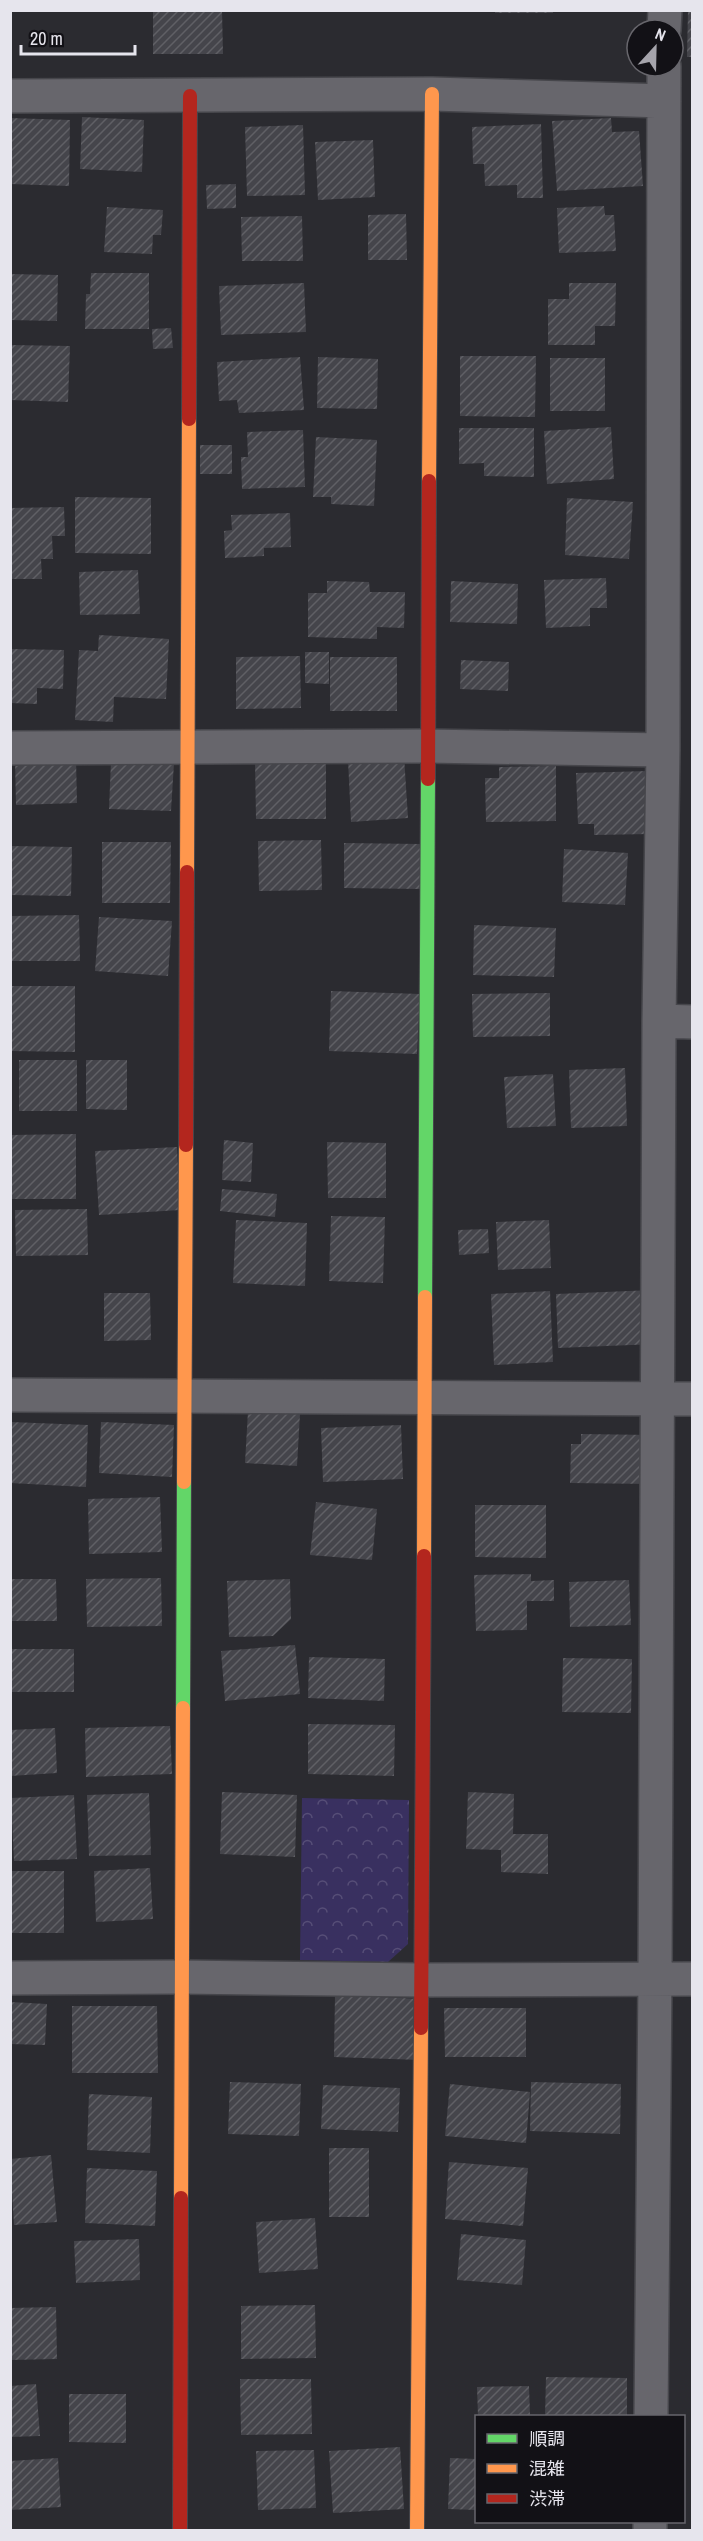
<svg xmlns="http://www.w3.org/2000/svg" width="703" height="2541" viewBox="0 0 703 2541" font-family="'Archivo Narrow','Noto Sans JP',sans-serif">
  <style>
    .park { fill: url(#park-crowns) }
    .building { fill: url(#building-hatch) }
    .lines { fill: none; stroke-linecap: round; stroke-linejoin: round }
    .street-casing { stroke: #46464b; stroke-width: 36 }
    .fast-casing { stroke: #46464b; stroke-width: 16 }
    .slow-casing { stroke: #46464b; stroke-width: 16 }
    .jam-casing { stroke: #46464b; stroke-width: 16 }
    .street { stroke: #67666c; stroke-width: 33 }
    .fast { stroke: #63d668; stroke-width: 14 }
    .slow { stroke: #ff974d; stroke-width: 14 }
    .jam { stroke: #b3261e; stroke-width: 14 }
  </style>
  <defs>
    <pattern id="park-crowns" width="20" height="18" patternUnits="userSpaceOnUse" patternTransform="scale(1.5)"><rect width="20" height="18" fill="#393060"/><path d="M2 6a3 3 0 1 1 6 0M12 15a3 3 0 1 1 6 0" fill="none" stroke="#564e77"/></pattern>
    <pattern id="building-hatch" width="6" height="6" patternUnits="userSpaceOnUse" patternTransform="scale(1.5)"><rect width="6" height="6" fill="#45454b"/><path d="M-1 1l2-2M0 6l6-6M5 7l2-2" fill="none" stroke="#606065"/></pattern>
  </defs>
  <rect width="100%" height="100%" fill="#2b2b30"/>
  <path class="park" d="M302,1798L409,1800L408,1944L388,1962L300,1960Z"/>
  <path class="building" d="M153,10H222L223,54H153Z
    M495,10H553V13H495Z
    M688,10H692V57H687Z
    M82,117L144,120L142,172L80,169Z
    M10,118L70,120L69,186L10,184Z
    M611,118L612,132L639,131L643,186L557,191L552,121Z
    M541,124L543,198H517V185L485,186L484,164H473L472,127Z
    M303,125L305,195L247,196L245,127Z
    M373,140L375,197L318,200L315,142Z
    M236,184V208L207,209L206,185Z
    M604,206L605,215H614L616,251L559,253L557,208Z
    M107,207L163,210L161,235H153L152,254L104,252Z
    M406,214L407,260H368V215Z
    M302,216L303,261H242L241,217Z
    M91,273H149V329H85L86,294H90Z
    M10,274L58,275L57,321L10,320Z
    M304,283L306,332L221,335L219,286Z
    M569,283H616L615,326H595V345H548V299H569Z
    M171,328L173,348L153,349L152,329Z
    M10,345L70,346L68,402L10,400Z
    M460,356H536L535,417L460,416Z
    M300,357L304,410L239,413L237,400L219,401L217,362Z
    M318,357L378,359L377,409L317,408Z
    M550,358H605V411H550Z
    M611,427L614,479L547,484L544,431Z
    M459,428H534V477L484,476V463L459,464Z
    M303,430L305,487L242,489L241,457H248L247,432Z
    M316,437L377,440L374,506L331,504V497H313Z
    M200,445H232V474H200Z
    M75,497L151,498V554L75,553Z
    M567,498L633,502L629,559L565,555Z
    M64,507L65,536H52L53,559H41L42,579H10V508Z
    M290,513L291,547L264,548V556L225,558L224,531L232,530L231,515Z
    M138,570L140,614L80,615L79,572Z
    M606,578L607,608H590V626L546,628L544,580Z
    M327,581L369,582L370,592H405L404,628L377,627V639L308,637V593H327Z
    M451,581L518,584L517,624L450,622Z
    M99,635L169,639L166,699L114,697L113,722L75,720L79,650L98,651Z
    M10,649L64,650L63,689L37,688V704L10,703Z
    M305,652H329V684L305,683Z
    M300,656L301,708L236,709V657Z
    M330,657H397V711H330Z
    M461,660L509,662L508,691L460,689Z
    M404,756L408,818L351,822L348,760Z
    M76,758L77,803L16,805L15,760Z
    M111,761L174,763L171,811L109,809Z
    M255,761H326V819H256Z
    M556,766V821L486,822L485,778H499V767Z
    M648,771L650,834L594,835V824H578L576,773Z
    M321,840L322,890L259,891L258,841Z
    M102,842H171L170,903H102Z
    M344,843L420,844V889L344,888Z
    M10,846L72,847L71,896L10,895Z
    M564,849L628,853L625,905L562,902Z
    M79,915L80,961H10V916Z
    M99,917L172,921L168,976L95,971Z
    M474,925L556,928L554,977L473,975Z
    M10,986H75V1052L10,1051Z
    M331,991L420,994L417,1054L329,1051Z
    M550,993V1036L473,1037L472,994Z
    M19,1060H77V1111H19Z
    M86,1060H127V1110L86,1109Z
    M625,1068L627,1126L571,1128L569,1070Z
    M553,1074L556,1126L507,1128L504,1077Z
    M76,1134V1199H12L11,1135Z
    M224,1140L253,1143L251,1182L222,1180Z
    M327,1142L386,1143V1198H328Z
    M177,1147L180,1210L99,1215L95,1151Z
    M222,1189L277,1194L275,1217L220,1211Z
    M87,1209L88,1255L16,1256L15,1210Z
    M331,1216L385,1217L383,1283L329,1281Z
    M236,1220L307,1223L305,1286L233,1283Z
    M549,1220L551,1268L498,1270L496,1222Z
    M488,1229L489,1253L459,1255L458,1230Z
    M653,1290L656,1344L558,1348L556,1294Z
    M550,1291L553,1362L494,1365L491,1294Z
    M104,1293H150L151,1340L104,1341Z
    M248,1411L300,1414L297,1466L245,1463Z
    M10,1422L88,1425L86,1487L10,1483Z
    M101,1422L174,1425L172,1477L99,1473Z
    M401,1425L403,1479L323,1482L321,1428Z
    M581,1434L652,1435L651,1484L570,1483L571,1444H581Z
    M160,1497L162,1552L89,1554L88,1499Z
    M316,1502L377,1509L372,1560L310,1555Z
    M475,1505H546V1558L475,1557Z
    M531,1574V1581L554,1580V1601H527V1630L476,1631L474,1575Z
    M161,1578L162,1626L87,1627L86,1579Z
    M10,1579H56L57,1621H10Z
    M290,1579L291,1619L273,1636L229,1637L227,1581Z
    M629,1580L631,1625L570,1627L569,1582Z
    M295,1645L300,1694L225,1701L221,1651Z
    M10,1649H74V1692H10Z
    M309,1657L385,1659L384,1701L308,1698Z
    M563,1658L632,1659L631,1713L562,1712Z
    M308,1724L395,1725L394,1776L308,1774Z
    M170,1726L172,1774L86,1777L85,1728Z
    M55,1728L57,1773L10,1776V1730Z
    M222,1792L297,1795L295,1857L220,1854Z
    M468,1792L514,1794L513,1834H548V1874L501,1872V1850L466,1849Z
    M149,1793L151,1855L89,1856L87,1795Z
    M74,1795L77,1859L14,1861L11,1798Z
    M150,1868L153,1919L96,1922L94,1871Z
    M10,1871H64V1933H10Z
    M335,1995L422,1999L420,2060L334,2057Z
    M10,2002L47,2004L45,2045L10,2044Z
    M72,2006H157L158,2073H72Z
    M444,2008H526V2057H445Z
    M230,2082L301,2084L299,2136L228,2134Z
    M531,2082L621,2084L620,2134L530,2131Z
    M450,2084L530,2092L526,2143L445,2136Z
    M323,2085L400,2088L398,2132L321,2129Z
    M89,2094L152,2097L150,2153L87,2150Z
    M329,2148H369V2217H329Z
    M51,2155L57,2222L14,2225L10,2159Z
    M449,2162L528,2168L523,2226L445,2219Z
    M87,2168L157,2171L155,2226L85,2223Z
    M315,2218L318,2269L259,2273L256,2222Z
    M461,2234L526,2240L522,2285L457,2280Z
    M139,2239L140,2280L76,2283L74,2241Z
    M315,2305L316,2358L241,2359V2306Z
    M56,2307L57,2359L10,2360V2308Z
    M546,2377L627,2378V2416H545Z
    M240,2379H311L312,2434L241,2435Z
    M36,2384L40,2436L10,2437V2386Z
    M529,2386L530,2416H478L477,2387Z
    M69,2394H126V2443L69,2442Z
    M400,2447L404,2509L333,2513L329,2451Z
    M314,2450L316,2508L258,2510L256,2451Z
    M58,2458L61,2507L10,2510V2461Z
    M450,2458L476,2459V2510L448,2509Z"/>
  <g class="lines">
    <g class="street-casing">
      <path id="street" d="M664,30L665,10
        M10,96L432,94L664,101
        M10,748L427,746L663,750
        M659,1021L692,1022
        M10,1395L692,1399
        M10,1978L181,1977L422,1980L692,1979
        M651,2416L655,1978L659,1021L663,750L664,66
        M650,2530V2522"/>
    </g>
    <g class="fast-casing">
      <path id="fast" d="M425,1297L428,779
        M183,1708L184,1482"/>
    </g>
    <g class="slow-casing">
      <path id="slow" d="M429,481L432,94
        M187,872L189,419
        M184,1482L186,1145
        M424,1556L425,1297
        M181,2198L183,1708
        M417,2530L421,2028"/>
    </g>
    <g class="jam-casing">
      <path id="jam" d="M189,419L190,96
        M428,779L429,481
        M186,1145L187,872
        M421,2028L424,1556
        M180,2530L181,2198"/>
    </g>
    <use href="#street" class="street"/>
    <use href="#fast" class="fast"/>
    <use href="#slow" class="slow"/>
    <use href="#jam" class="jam"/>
  </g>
  <rect width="703" height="2541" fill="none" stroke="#e6e5ed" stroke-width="24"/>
  <rect x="475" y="2415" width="210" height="108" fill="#121116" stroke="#67666c" stroke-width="1.5"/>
  <rect x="487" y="2434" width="30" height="9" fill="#63d668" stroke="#67666c" stroke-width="1.5"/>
  <text x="529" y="2445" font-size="18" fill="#e6e5ed">順調</text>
  <rect x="487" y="2464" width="30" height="9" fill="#ff974d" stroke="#67666c" stroke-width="1.5"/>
  <text x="529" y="2475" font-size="18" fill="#e6e5ed">混雑</text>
  <rect x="487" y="2494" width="30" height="9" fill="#b3261e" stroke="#67666c" stroke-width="1.5"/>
  <text x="529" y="2505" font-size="18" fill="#e6e5ed">渋滞</text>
  <g transform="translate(655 48) rotate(22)"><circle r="28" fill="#121116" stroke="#67666c" stroke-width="1.5"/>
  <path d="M0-4.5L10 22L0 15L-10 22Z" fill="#a5a4ab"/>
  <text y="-9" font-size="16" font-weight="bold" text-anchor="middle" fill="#e6e5ed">N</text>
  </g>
  <path d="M21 45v9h114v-9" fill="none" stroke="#e6e5ed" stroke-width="3"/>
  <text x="30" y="45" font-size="18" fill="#e6e5ed" stroke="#121116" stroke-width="4.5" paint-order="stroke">20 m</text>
</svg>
